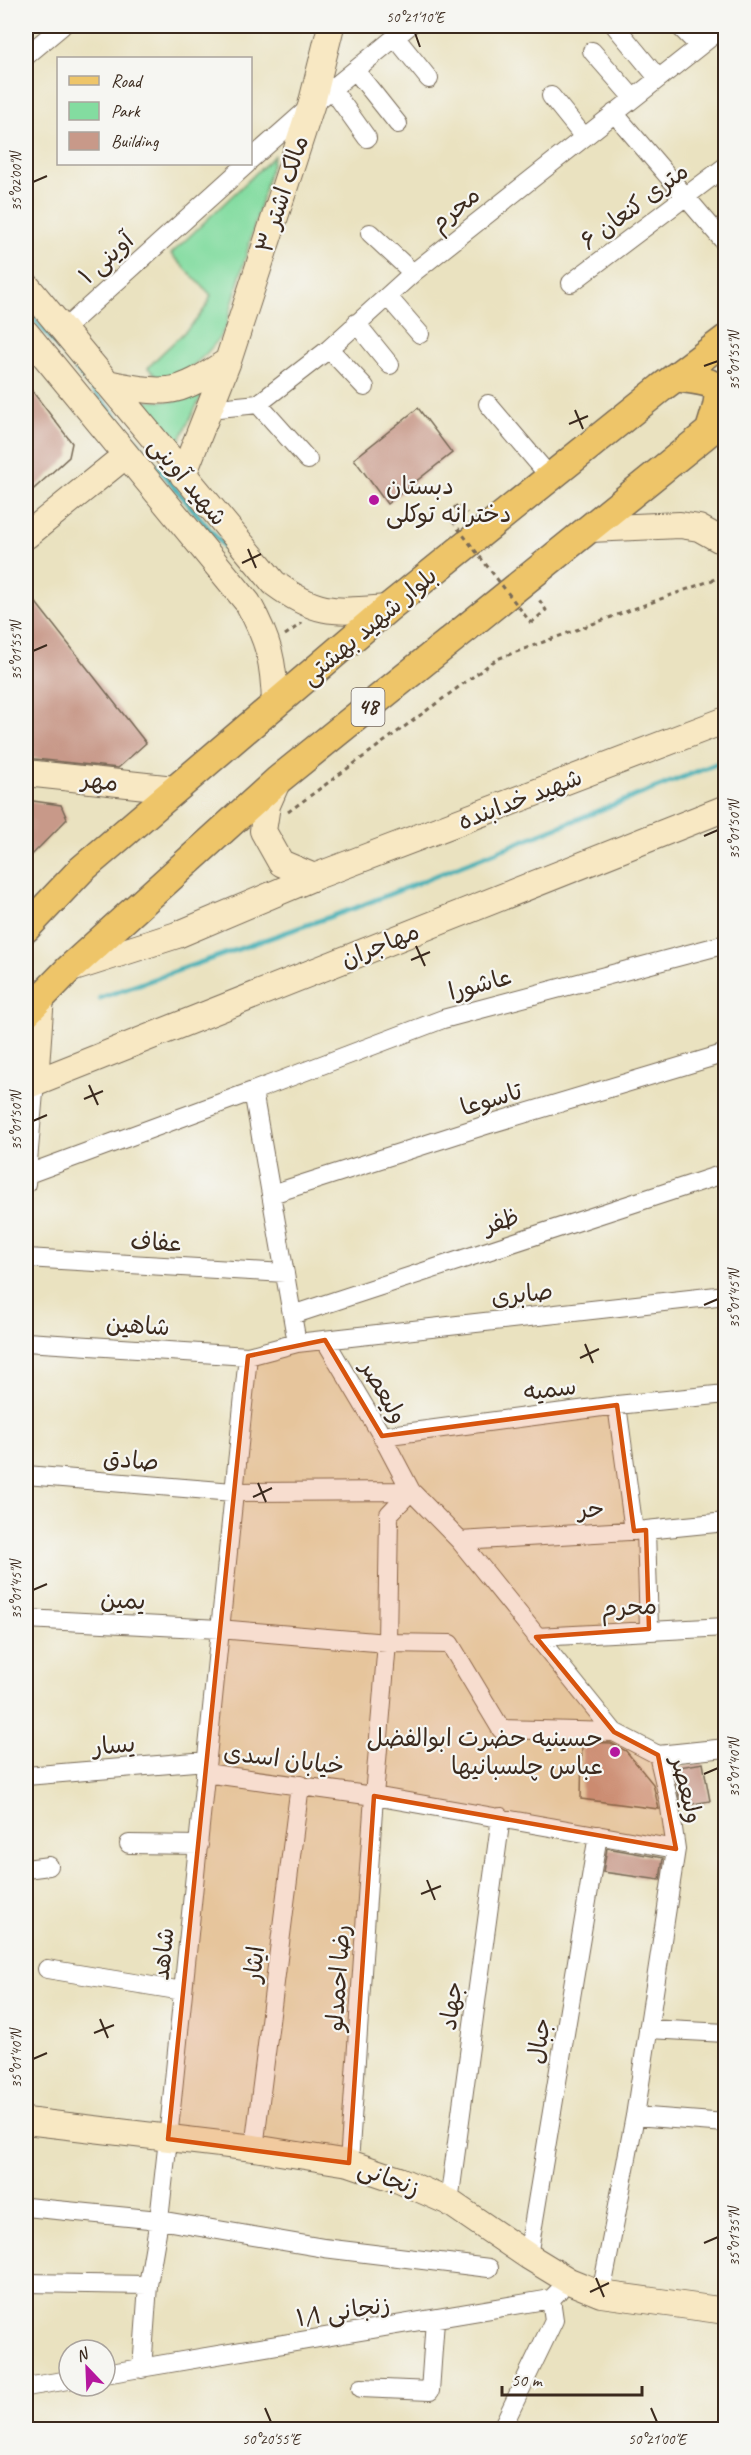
<svg xmlns="http://www.w3.org/2000/svg" width="751" height="2455" viewBox="0 0 751 2455" font-family="Caveat,'Playpen Sans Arabic',sans-serif">
  <style>
    .green { fill: #83dca0; stroke: #5f835f; stroke-width: 1.5 }
    .lines { fill: none; stroke-linecap: round; stroke-linejoin: round }
    .stream { stroke: #3badb4; stroke-width: 5 }
    .building { fill: #c89989 }
    .street-casing { stroke: #786a57; stroke-width: 20 }
    .secondary-casing { stroke: #786a57; stroke-width: 28 }
    .primary-casing { stroke: #786a57; stroke-width: 31 }
    .path { stroke: #786a57; stroke-width: 3; stroke-dasharray: 4.5 4.5; stroke-linecap: butt }
    .street { stroke: #fff; stroke-width: 18 }
    .secondary { stroke: #f8e8c3; stroke-width: 26 }
    .primary { stroke: #eec569; stroke-width: 28 }
    .path-bridge { stroke: #786a57; stroke-width: 3; stroke-dasharray: 4.5 4.5; stroke-linecap: butt }
    .marked { fill: #d7540e; fill-opacity: 0.2; stroke: #d7540e; stroke-width: 4.5; stroke-linejoin: round }
    .ticks { fill: none; stroke: #3b2a1e; stroke-width: 2 }
    .poi-dot { fill: #b5179e; stroke: #f6f6f2; stroke-width: 2 }
    .labels { text-anchor: middle; dominant-baseline: central; stroke-width: 4.5; stroke-linejoin: round; paint-order: stroke }
    .shield { fill: #f6f6f2; stroke: #73675e; stroke-width: 1.5 }
    .shield-label { font-size: 22px; font-weight: bold; fill: #3b2a1e }
    .street-label { font-size: 24px; fill: #3b2a1e; stroke: #f6f6f2 }
    .poi-label { font-size: 24px; fill: #3b2a1e; stroke: #f6f6f2; text-anchor: start }
    .neatline { fill: none; stroke: #3b2a1e; stroke-width: 2 }
    .ticks-label { font-size: 15px; text-anchor: middle; fill: #3b2a1e }
  </style>
  <rect width="100%" height="100%" fill="#f6f6f2"/>
  <filter id="ink" filterUnits="userSpaceOnUse"><feTurbulence type="fractalNoise" baseFrequency=".0167" numOctaves="2"/><feDisplacementMap in="SourceGraphic" scale="12" xChannelSelector="R" yChannelSelector="G"/><feConvolveMatrix kernelMatrix="1 2 1 2 8 2 1 2 1" color-interpolation-filters="sRGB"/></filter>
  <filter id="wash" filterUnits="userSpaceOnUse"><feTurbulence type="fractalNoise" baseFrequency=".008" numOctaves="4" result="noise"/><feDisplacementMap in="SourceGraphic" scale="24" xChannelSelector="R" yChannelSelector="G"/><feGaussianBlur stdDeviation="1.35" result="paint"/><feColorMatrix in="noise" values="0 0 0 0 0 0 0 0 0 0 0 0 0 0 0 0 0 1.4 0 .05"/><feComposite in="paint" operator="in"/></filter>
  <g filter="url(#wash)">
    <rect width="100%" height="100%" fill="#eae2c0"/>
    <path class="green" d="M274,156L226,326C214,350 188,375 161,381L148,368C166,346 204,321 211,295L171,254Z
      M204,391L179,441L145,401H175Z"/>
    <g class="lines">
      <path class="stream" d="M26,309L231,555
        M100,998L355,908L726,760"/>
    </g>
    <g id="blocks">
      <path class="building" d="M26,383L72,443L69,457L26,496Z
        M418,408L452,453L387,504L354,459Z
        M26,590L146,743L118,768L26,758Z
        M26,800L61,805L67,819L26,861Z
        M582,1742L611,1743L626,1751L653,1784L659,1809L581,1799Z
        M703,1763L710,1801L681,1806L673,1768Z
        M607,1848L663,1858L660,1880L603,1872Z"/>
    </g>
  </g>
  <g filter="url(#ink)">
    <use href="#blocks" fill-opacity="0" stroke="#786a57" stroke-width="1.5"/>
    <g class="lines">
      <g class="street-casing">
        <path id="street" d="M615,26L658,78
          M679,26L699,46
          M395,37L429,79
          M592,51L633,98
          M26,56L62,26
          M355,70L398,124
          M332,89L367,138
          M551,96L584,137
          M614,113L726,244
          M250,160L311,106L409,26
          M370,233L413,273
          M571,283L726,166
          M388,297L420,334
          M356,323L390,365
          M63,330L247,164
          M329,349L365,387
          M258,404L308,460
          M488,404L550,477
          M209,409L258,404L329,349L413,273L725,26
          M253,1091L443,1019L726,944
          M28,1174L253,1091L297,1343
          M26,1184L35,1081
          M272,1194L486,1125L726,1053
          M26,1258L285,1273
          M292,1315L726,1173
          M325,1340L382,1436L411,1491L460,1541L614,1732L658,1755L669,1801L676,1849L635,2116L601,2294
          M26,1342L248,1356L297,1343L726,1295
          M617,1405L634,1531
          M382,1436L617,1405L726,1394
          M26,1475L233,1492L411,1491
          M646,1530L649,1629
          M460,1541L646,1530L726,1522
          M26,1619L219,1629L387,1643L450,1644L501,1729L614,1732
          M536,1637L726,1627
          M658,1755L726,1748
          M205,1773L374,1796L676,1849
          M26,1776L206,1761
          M129,1844L199,1845
          M26,1869L49,1866
          M47,1969L183,1991
          M648,2029L726,2033
          M635,2116L726,2123
          M254,2148L300,1785
          M349,2163L374,1796L387,1643L389,1514L411,1491
          M449,2202L501,1817
          M26,2207L159,2220L324,2248L489,2268
          M528,2256L598,1835
          M26,2283L148,2285
          M142,2369L148,2285L159,2220L168,2139L248,1356
          M105,2374L551,2299
          M26,2387L69,2380
          M361,2388L430,2391L435,2320
          M501,2430L554,2320L551,2299L559,2291"/>
      </g>
      <g class="secondary-casing">
        <path id="secondary" d="M26,285L274,583C318,616 335,612 388,608
          M26,333L248,603C269,641 274,662 275,705
          M107,383C127,387 148,392 168,390C189,388 211,372 228,361
          M183,475L228,361L311,106L331,26
          M590,529L680,525L699,528L726,543
          M26,536L126,455
          M26,773L174,789
          M278,780L267,805L263,831L281,863L314,877
          M68,970L177,935L314,877L726,720
          M35,1081L41,996
          M26,1086L726,808
          M26,2121L254,2148L349,2163L399,2180L449,2202L528,2256L569,2281L601,2294L726,2311"/>
      </g>
      <g class="primary-casing">
        <path id="primary" d="M675,377C723,383 725,384 710,430
          M26,928L81,870L388,608L661,388L726,339
          M26,1013L68,970L278,780L726,418"/>
      </g>
      <path class="path" d="M447,514L459,504L467,513
        M531,623L546,610L538,598
        M285,635L302,623
        M288,812L497,659L726,575"/>
      <use href="#street" class="street"/>
      <use href="#secondary" class="secondary"/>
      <use href="#primary" class="primary"/>
      <path class="path-bridge" d="M447,514L531,623"/>
    </g>
  </g>
  <path class="marked" d="M325,1340L382,1436L617,1405L634,1531L646,1530L649,1629L536,1637L614,1732L658,1755L676,1849L374,1796L349,2163L168,2139L248,1356Z"/>
  <path class="ticks" d="M415,33L420,47M33,182L47,176M704,366L718,361M575,410L583,429M569,424L588,416M248,549L256,568M242,563L261,554M33,651L47,645M704,836L718,830M416,946L425,966M411,960L430,952M89,1085L98,1105M84,1099L103,1091M33,1121L47,1115M704,1305L718,1299M585,1344L593,1363M580,1358L599,1349M258,1483L266,1502M253,1497L272,1488M33,1590L47,1584M704,1774L718,1768M427,1880L435,1900M421,1894L441,1886M100,2019L108,2038M94,2033L114,2025M33,2059L47,2053M704,2243L718,2237M596,2278L604,2297M590,2292L609,2283M265,2408L271,2422M651,2408L657,2422"/>
  <g class="poi-dot">
    <circle cx="374" cy="500" r="6"/>
    <circle cx="615" cy="1752" r="6"/>
  </g>
  <g class="labels">
    <rect class="shield" x="351.5" y="688" width="33" height="38" rx="4.5"/>
    <g class="shield-label">
      <text x="368" y="707">48</text>
    </g>
    <g class="street-label">
      <text transform="translate(282 194) rotate(-72)">مالک اشتر ۳</text>
      <text transform="translate(634 206) rotate(-37)">۶ متری کنعان</text>
      <text transform="translate(455 209) rotate(-39)">محرم</text>
      <text transform="translate(106 258) rotate(-42)">آوینی ۱</text>
      <text transform="translate(188 481) rotate(50)">شهید آوینی</text>
      <text transform="translate(369 626) rotate(-40)">بلوار شهید بهشتی</text>
      <text transform="translate(100 781) rotate(6)">مهر</text>
      <text transform="translate(520 799) rotate(-21)">شهید خدابنده</text>
      <text transform="translate(380 945) rotate(-22)">مهاجران</text>
      <text transform="translate(480 984) rotate(-15)">عاشورا</text>
      <text transform="translate(491 1099) rotate(-17)">تاسوعا</text>
      <text transform="translate(501 1221) rotate(-18)">ظفر</text>
      <text transform="translate(156 1242) rotate(3)">عفاف</text>
      <text transform="translate(522 1294) rotate(-6)">صابری</text>
      <text transform="translate(138 1325) rotate(4)">شاهین</text>
      <text transform="translate(550 1389) rotate(-7)">سمیه</text>
      <text transform="translate(384 1392) rotate(60)">ولیعصر</text>
      <text transform="translate(131 1460) rotate(5)">صادق</text>
      <text transform="translate(591 1509) rotate(-3)">حر</text>
      <text transform="translate(123 1600) rotate(3)">یمین</text>
      <text transform="translate(629 1607) rotate(-3)">محرم</text>
      <text transform="translate(114 1745) rotate(-5)">یسار</text>
      <text transform="translate(284 1759) rotate(7)">خیابان اسدی</text>
      <text transform="translate(687 1790) rotate(76)">ولیعصر</text>
      <text transform="translate(163 1954) rotate(-84)">شاهد</text>
      <text transform="translate(254 1964) rotate(-83)">ایثار</text>
      <text transform="translate(338 1978) rotate(-86)">رضا احمدلو</text>
      <text transform="translate(451 2006) rotate(-82)">جهاد</text>
      <text transform="translate(539 2041) rotate(-81)">جبال</text>
      <text transform="translate(389 2178) rotate(21)">زنجانی</text>
      <text transform="translate(343 2311) rotate(-9)">زنجانی ۱/۱</text>
    </g>
    <g class="poi-label">
      <text x="386" y="486">دبستان<tspan x="386" dy="28">دخترانه توکلی</tspan></text>
      <text x="603" y="1738" text-anchor="end">حسینیه حضرت ابوالفضل<tspan x="603" dy="28">عباس چلسبانیها</tspan></text>
    </g>
  </g>
  <rect width="751" height="2455" fill="none" stroke="#f6f6f2" stroke-width="66"/>
  <rect x="57" y="57" width="195" height="108" fill="#f6f6f2" stroke="#aba49d" stroke-width="1.5"/>
  <rect x="69" y="76" width="30" height="9" fill="#eec569" stroke="#aba49d" stroke-width="1.5"/>
  <text x="111" y="87" font-size="18" fill="#3b2a1e">Road</text>
  <rect x="69" y="102" width="30" height="18" fill="#83dca0" stroke="#aba49d" stroke-width="1.5"/>
  <text x="111" y="117" font-size="18" fill="#3b2a1e">Park</text>
  <rect x="69" y="132" width="30" height="18" fill="#c89989" stroke="#aba49d" stroke-width="1.5"/>
  <text x="111" y="147" font-size="18" fill="#3b2a1e">Building</text>
  <g transform="translate(87 2368) rotate(337)"><circle r="28" fill="#f6f6f2" stroke="#aba49d" stroke-width="1.5"/>
  <path d="M0-4.5L10 22L0 15L-10 22Z" fill="#b5179e"/>
  <text y="-9" font-size="16" font-weight="bold" text-anchor="middle" fill="#3b2a1e">N</text>
  </g>
  <path d="M502 2386v9h140v-9" fill="none" stroke="#3b2a1e" stroke-width="3"/>
  <text x="511" y="2386" font-size="18" fill="#3b2a1e" stroke="#f6f6f2" stroke-width="4.5" paint-order="stroke">50 m</text>
  <rect x="33" y="33" width="685" height="2389" class="neatline"/>
  <g class="ticks-label">
    <text x="415" y="22">50°21'10"E</text>
    <text transform="translate(16 182) rotate(-90)" y="5">35°02'00"N</text>
    <text transform="translate(734 361) rotate(-90)" y="5">35°01'55"N</text>
    <text transform="translate(16 651) rotate(-90)" y="5">35°01'55"N</text>
    <text transform="translate(734 830) rotate(-90)" y="5">35°01'50"N</text>
    <text transform="translate(16 1121) rotate(-90)" y="5">35°01'50"N</text>
    <text transform="translate(734 1299) rotate(-90)" y="5">35°01'45"N</text>
    <text transform="translate(16 1590) rotate(-90)" y="5">35°01'45"N</text>
    <text transform="translate(734 1768) rotate(-90)" y="5">35°01'40"N</text>
    <text transform="translate(16 2059) rotate(-90)" y="5">35°01'40"N</text>
    <text transform="translate(734 2237) rotate(-90)" y="5">35°01'35"N</text>
    <text x="271" y="2444">50°20'55"E</text>
    <text x="657" y="2444">50°21'00"E</text>
  </g>
</svg>
